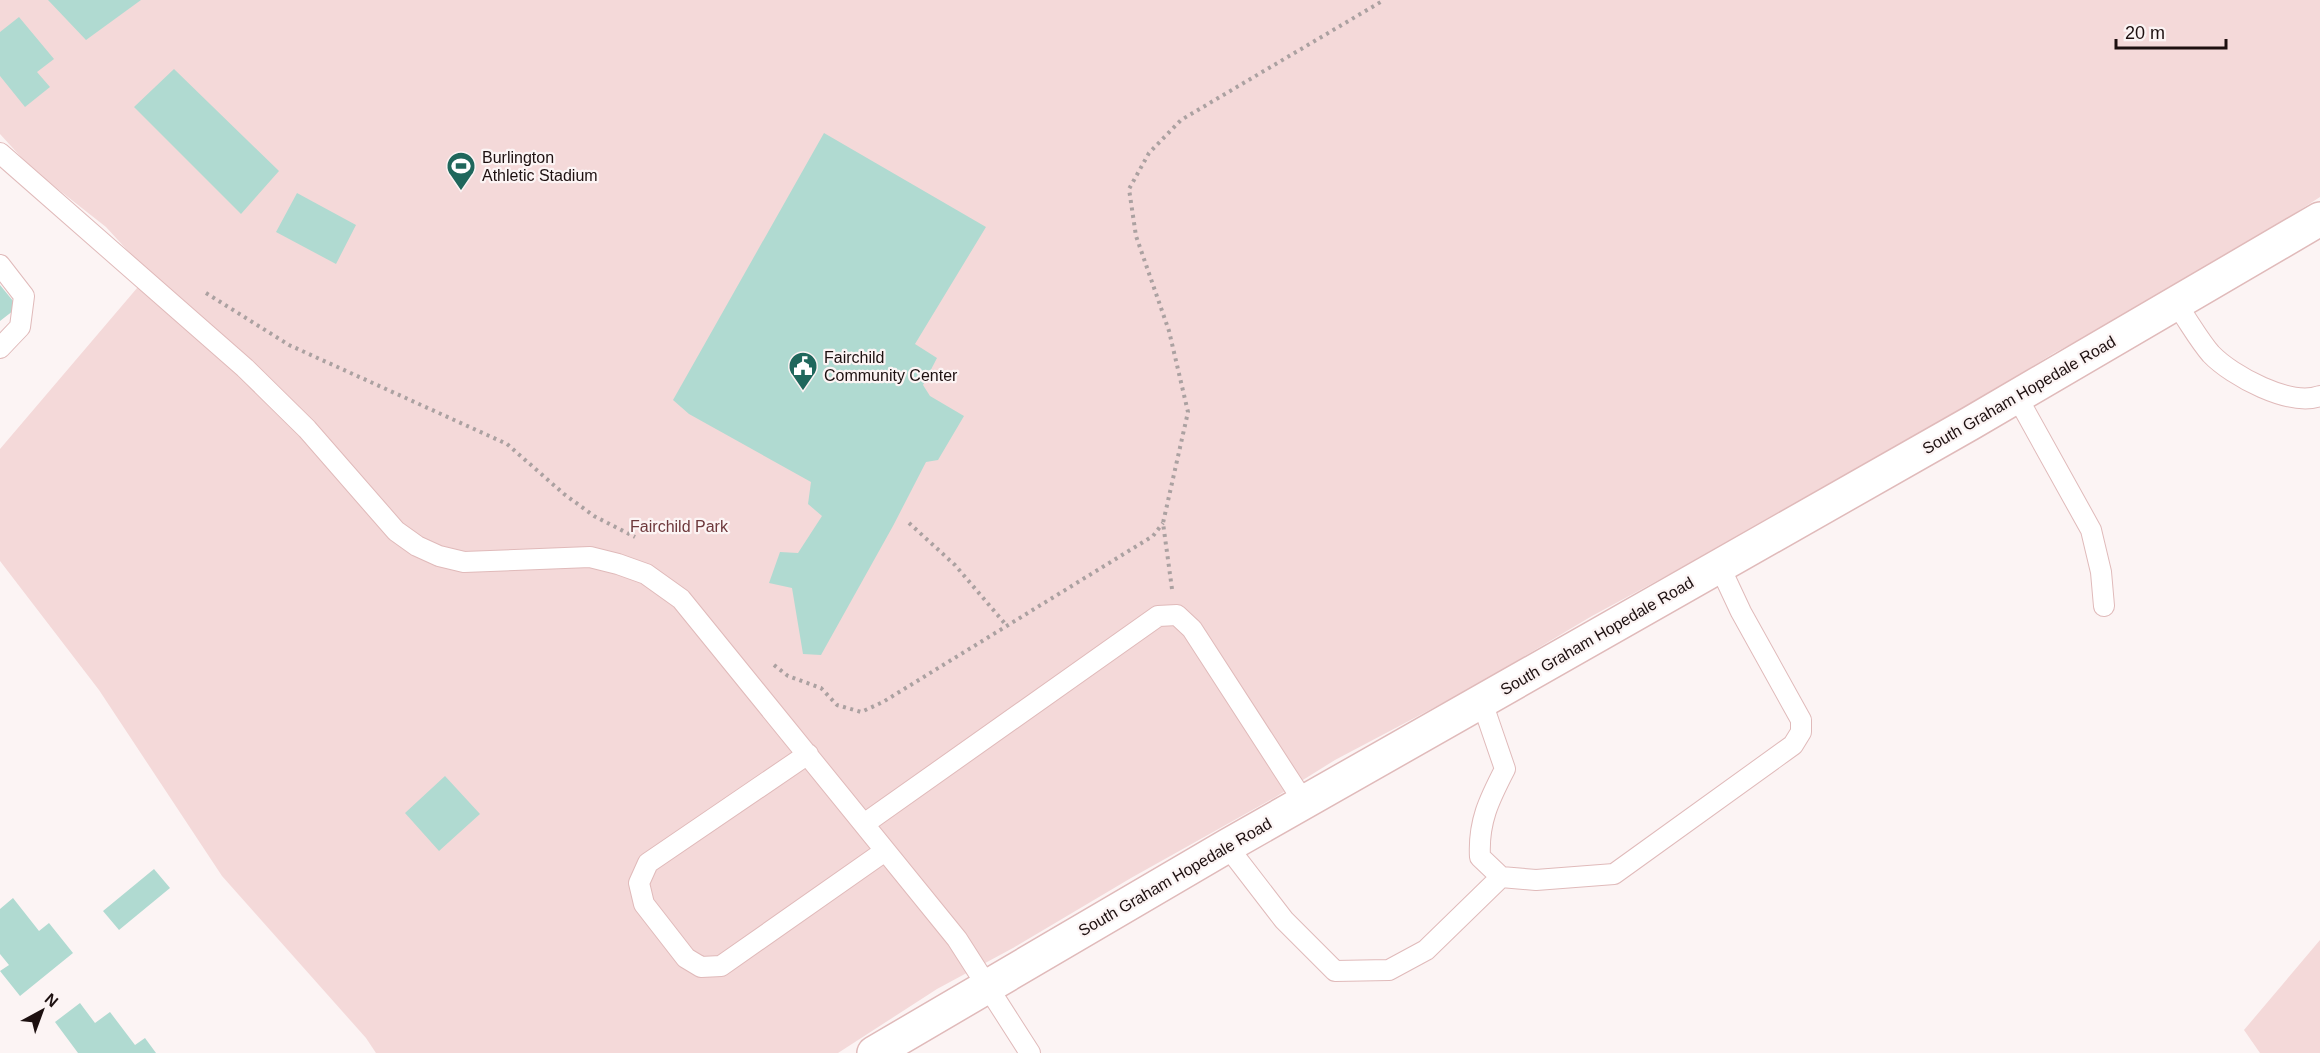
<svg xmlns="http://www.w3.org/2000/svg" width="2320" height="1053" viewBox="0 0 2320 1053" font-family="Helvetica,sans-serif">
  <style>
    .green { fill: #f4d9d9 }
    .building { fill: #b0dad1 }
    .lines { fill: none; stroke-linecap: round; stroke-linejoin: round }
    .service-casing { stroke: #e0baba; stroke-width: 22 }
    .tertiary-casing { stroke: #e0baba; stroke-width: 36 }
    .path { stroke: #aba1a1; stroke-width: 4; stroke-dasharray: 3 4.5; stroke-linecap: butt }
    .service { stroke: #fff; stroke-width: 20 }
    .tertiary { stroke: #fff; stroke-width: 33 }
    .labels { text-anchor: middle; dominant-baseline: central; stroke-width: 4.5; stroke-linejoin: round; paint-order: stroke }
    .poi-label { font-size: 16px; fill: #1d1010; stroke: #fcf4f4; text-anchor: start }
    .street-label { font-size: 16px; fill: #1d1010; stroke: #fcf4f4 }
    .park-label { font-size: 16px; fill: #6e393c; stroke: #fcf4f4 }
  </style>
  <rect width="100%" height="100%" fill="#fcf4f4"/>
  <path class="green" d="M0,0H2320V197L2183,286L2054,353L1988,394L1716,549L1592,616L1473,687L1335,760L1274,798L1131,878L1013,948L937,989L838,1053H376L366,1038L222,876L99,690L0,561V449L149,274L106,227L31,168L0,134Z
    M2320,940V1053H2260L2244,1030Z"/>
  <path class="building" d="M48,0H141L86,40Z
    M19,17L54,59L37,72L50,87L25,107L0,76V32Z
    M174,69L279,171L241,214L134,107Z
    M824,133L986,227L915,344L937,358L923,385L930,396L964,416L938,460L926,462L893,526L821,655L803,654L792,588L769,583L780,552L798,553L822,516L808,504L811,482L689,414L673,400Z
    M297,193L356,225L336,264L276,232Z
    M0,285L18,307L0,321Z
    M445,776L480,814L439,851L405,813Z
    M154,869L170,888L119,930L103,911Z
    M13,898L39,931L49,923L73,953L20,996L0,971L9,965L0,954V909Z
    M80,1003L95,1023L110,1012L135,1045L145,1038L156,1053H78L55,1022Z"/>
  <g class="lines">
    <g class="service-casing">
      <path id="service" d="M0,153L245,368L307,429L396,531L417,546L439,556L464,562L590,557L618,564L646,574L681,599L957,939L1030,1053
        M0,265L24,296L20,327L0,348
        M2176,304C2188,320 2198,339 2211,354C2232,376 2290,407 2320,396
        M2016,395L2091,530L2101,572L2104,606
        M1482,702L1505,769C1489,800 1478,822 1480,857L1501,877L1536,880L1614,874L1793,745L1801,732V720L1741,612L1719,565
        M808,754L648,863L639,883L644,904L686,958L701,967L721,966L885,851
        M864,824L1158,616L1177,615L1192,629L1304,802
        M1227,846L1284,920L1335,971L1389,970L1426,950L1501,877"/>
    </g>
    <g class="tertiary-casing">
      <path id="tertiary" d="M874,1053L1227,846L1971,423L2320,219"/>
    </g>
    <path class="path" d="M206,293L289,345L507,444L564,494L594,516L635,537
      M909,523L955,565L1007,626
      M1172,589L1163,523L1188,412L1169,331L1136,236L1129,189L1149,153L1181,120L1384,0
      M774,665L788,676L821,688L837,705L861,712L883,702L1153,536L1163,523"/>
    <use href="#service" class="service"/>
    <use href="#tertiary" class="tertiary"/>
  </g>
  <defs>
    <g id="stadium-pin" transform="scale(1.5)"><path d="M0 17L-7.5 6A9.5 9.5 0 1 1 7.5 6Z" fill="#1f675c" stroke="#fcf4f4"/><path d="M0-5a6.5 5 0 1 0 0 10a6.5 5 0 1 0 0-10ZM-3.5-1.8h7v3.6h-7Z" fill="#fff"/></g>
    <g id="civic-pin" transform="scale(1.5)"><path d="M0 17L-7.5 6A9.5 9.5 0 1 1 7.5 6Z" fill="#1f675c" stroke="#fcf4f4"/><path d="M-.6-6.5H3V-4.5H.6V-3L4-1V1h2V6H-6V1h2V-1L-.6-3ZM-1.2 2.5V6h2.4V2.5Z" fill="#fff"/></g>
  </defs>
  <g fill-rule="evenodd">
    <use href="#stadium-pin" x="461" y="166"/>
    <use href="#civic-pin" x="803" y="366"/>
  </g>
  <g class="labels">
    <g class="poi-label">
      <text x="482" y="157">Burlington<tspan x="482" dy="18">Athletic Stadium</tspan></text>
      <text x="824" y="357">Fairchild<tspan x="824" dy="18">Community Center</tspan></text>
    </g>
    <g class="street-label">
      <text transform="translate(2019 395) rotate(-30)">South Graham Hopedale Road</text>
      <text transform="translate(1597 636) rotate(-30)">South Graham Hopedale Road</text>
      <text transform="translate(1175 877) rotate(-30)">South Graham Hopedale Road</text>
    </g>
    <g class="park-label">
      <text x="679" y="526">Fairchild Park</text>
    </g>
  </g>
  <g transform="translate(42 1011) rotate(41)" stroke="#fcf4f4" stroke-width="4.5" paint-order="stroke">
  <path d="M0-4.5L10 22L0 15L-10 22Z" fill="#1d1010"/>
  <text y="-9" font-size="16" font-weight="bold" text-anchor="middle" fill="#1d1010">N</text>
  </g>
  <path d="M2116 39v9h110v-9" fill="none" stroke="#1d1010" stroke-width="3"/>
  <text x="2125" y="39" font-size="18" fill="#1d1010" stroke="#fcf4f4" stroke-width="4.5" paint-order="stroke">20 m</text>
</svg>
